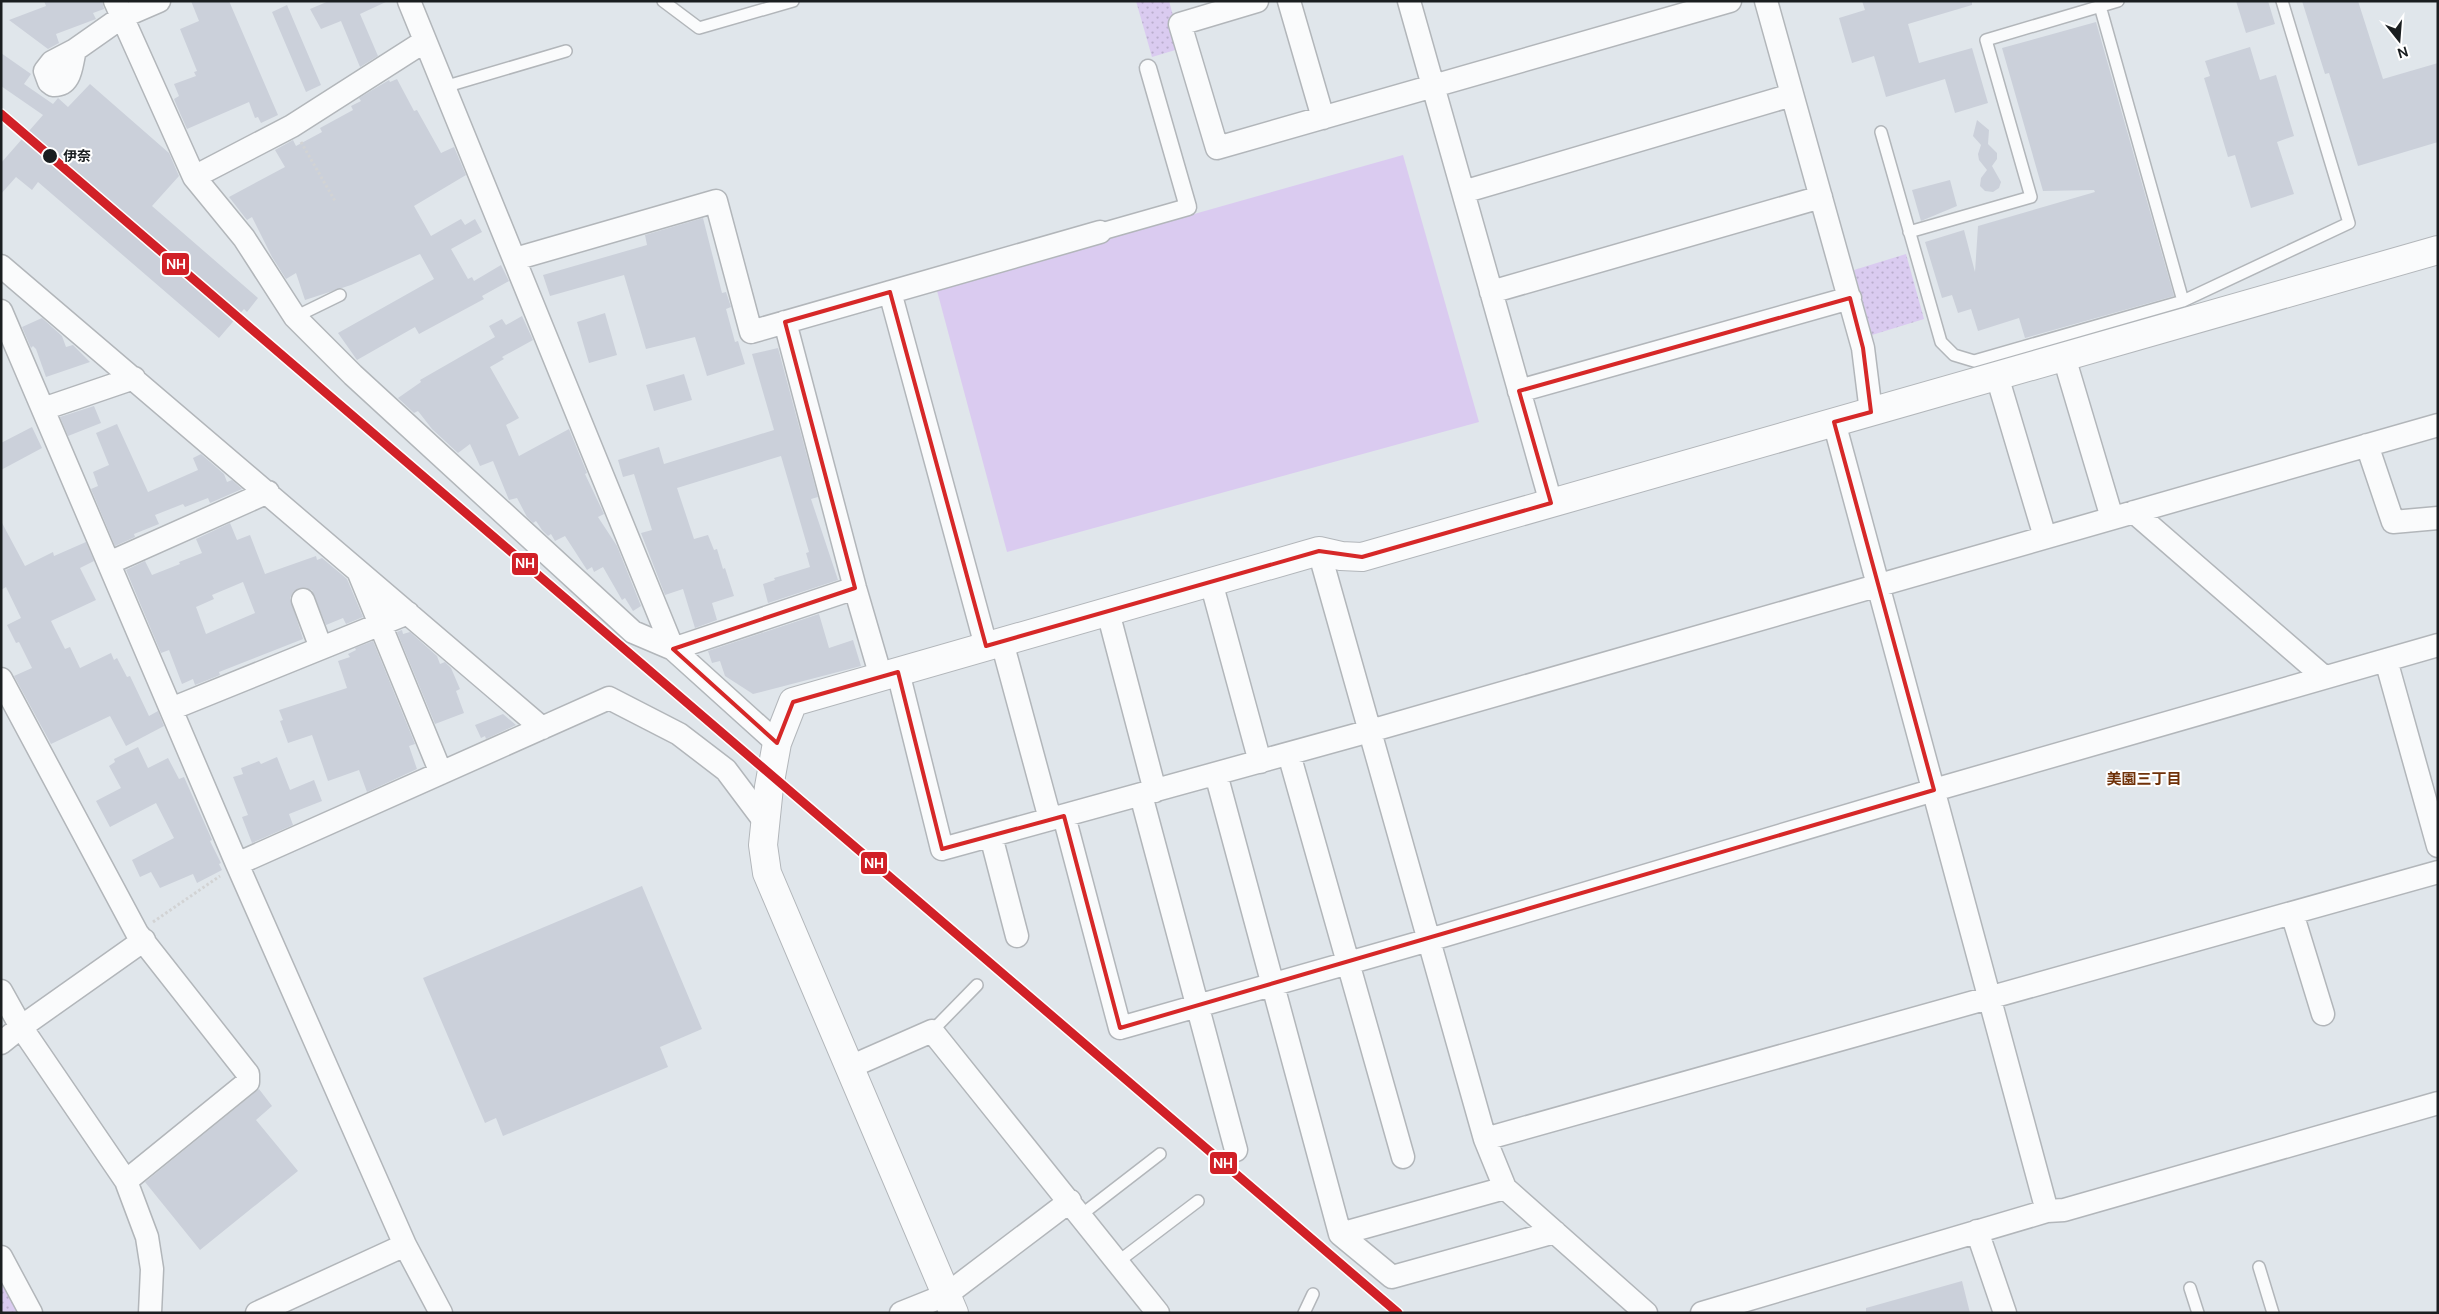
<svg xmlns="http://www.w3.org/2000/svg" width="2439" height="1314" viewBox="0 0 2439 1314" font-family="'DM Sans','Noto Sans JP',sans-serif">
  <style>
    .grass { fill: #dacbf0 }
    .park { fill: url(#park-dots) }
    .building { fill: #cbd0da; fill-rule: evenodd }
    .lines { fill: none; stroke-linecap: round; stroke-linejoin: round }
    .service-casing { stroke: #b2b6ba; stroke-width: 14 }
    .pedestrian-casing { stroke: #b2b6ba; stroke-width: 19 }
    .minor-casing { stroke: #b2b6ba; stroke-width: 25 }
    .tertiary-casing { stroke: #b2b6ba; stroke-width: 30 }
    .path { stroke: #d2d3d4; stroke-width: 3; stroke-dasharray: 2.5 2.5; stroke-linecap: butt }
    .service { stroke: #fafbfc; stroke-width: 11 }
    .pedestrian { stroke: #fafbfc; stroke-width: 16 }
    .minor { stroke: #fafbfc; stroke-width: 22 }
    .tertiary { stroke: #fafbfc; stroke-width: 28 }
    .rail-1-casing { stroke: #fff; stroke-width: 12 }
    .rail-1 { stroke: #d12027; stroke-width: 9 }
    .marked { fill: none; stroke: #d62828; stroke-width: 4; stroke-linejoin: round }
    .stop-dot { fill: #1a1e20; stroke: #fff; stroke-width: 2 }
    .labels { text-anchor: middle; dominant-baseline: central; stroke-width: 4; stroke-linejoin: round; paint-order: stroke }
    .stop-label { font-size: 14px; font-weight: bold; fill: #1a1e20; stroke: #fff; text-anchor: start }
    .neighbourhood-label { font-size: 15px; font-weight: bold; fill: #6f3108; stroke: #fff }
    .line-badge { stroke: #fff; stroke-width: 2 }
    .badge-label { font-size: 14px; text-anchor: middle; font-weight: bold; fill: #fff }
  </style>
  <defs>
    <pattern id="park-dots" width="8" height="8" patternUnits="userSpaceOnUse" patternTransform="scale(1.25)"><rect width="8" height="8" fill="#dacbf0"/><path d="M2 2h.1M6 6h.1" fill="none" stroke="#baaece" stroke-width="1.8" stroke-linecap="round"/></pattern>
  </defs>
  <rect width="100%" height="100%" fill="#e0e6eb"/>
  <path class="grass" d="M1403,155L1479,422L1007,552L936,287Z"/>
  <path class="park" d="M1136,1H1169L1182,48L1152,57Z
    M1906,254L1924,319L1872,335L1854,270Z
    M1,1274L22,1313H1Z"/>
  <path class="building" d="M44,1H102L104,9L93,13L96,19L56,34L59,43L48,49L9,20L46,6Z
    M191,1H229L278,115L261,123L258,117L255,118L249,102L187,129L176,104L174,99L179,96L174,84L196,76L194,72L197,71L180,29L199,21Z
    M329,1H388L360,14L378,56L360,67L341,21L321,29L310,9Z
    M1862,1H1972V5L1908,24L1919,63L1972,48L1988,103L1955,113L1945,79L1886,97L1874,56L1852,63L1839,18L1865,10Z
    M2236,1H2268L2275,24L2246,33Z
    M2302,1H2358L2383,79L2438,63V142L2358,166L2329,73L2325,74Z
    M287,5L321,85L306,92L272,12Z
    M2096,22L2174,296L2025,338L2019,318L1978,331L1971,309L1958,313L1952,295L1942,298L1925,242L1964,230L1975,272L1978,226L2095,192L2094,190L2043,191L2002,48Z
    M2250,47L2260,80L2276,75L2294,136L2277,142L2294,194L2251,208L2235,155L2228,157L2204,78L2210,76L2205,61Z
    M1,53L31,74L24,84L53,104L58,98L68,107L90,84L169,153L179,176L152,206L258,298L247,312L244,309L219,338L38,182L32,190L16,177L1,194V163L43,115L1,86Z
    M397,79L414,111L417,110L441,153L454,147L466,175L414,206L431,236L461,219L465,225L475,219L482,232L451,249L468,279L472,277L474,281L501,265L509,281L482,296L484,299L419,334L415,327L357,360L338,333L434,279L420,254L351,285L305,300L296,273L286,279L272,257L252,217L247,220L229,197L285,167L275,150L293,140L296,146L322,132L320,128L353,110L351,106L361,101L359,98L389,80L390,82Z
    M1977,120L1989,130L1988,144L1997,153V159L1992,166L2001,182L1999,188L1993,192L1985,191L1980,186L1981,178L1987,170L1979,160L1978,154L1981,145L1973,136Z
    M1950,180L1957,206L1921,221L1912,190Z
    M703,218L722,293L726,292L731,307L726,309L735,342L738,341L745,364L707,376L695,337L646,349L624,275L550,296L543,275L647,245L645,235Z
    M605,313L617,355L589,363L577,322Z
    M522,316L533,340L502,357L504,359L490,367L519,418L506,425L519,456L569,429L587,473L585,474L604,514L598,517L617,546L641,606L633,611L625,598L622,600L603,567L594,572L592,567L587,570L565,536L555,541L551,534L548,536L542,530L536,521L533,523L527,517L517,498L509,500L493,461L480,466L470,444L458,453L432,429L418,411L414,413L398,398L421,382L420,380L495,337L489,326L502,319L506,325Z
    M42,318L62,336L66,347L73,345L90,362L46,377L36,349L33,346L31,348L22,327Z
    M778,348L818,497L811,499L838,580L768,603L763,584L775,580L774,578L810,567L806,553L809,552L781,456L677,488L694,539L708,535L714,550L717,549L723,569L725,568L734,596L712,603L717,620L695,628L683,589L665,595L641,533L652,530L634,474L623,477L618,460L659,447L664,464L774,430L752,354Z
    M684,374L692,400L654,411L646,385Z
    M94,406L101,423L68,436L60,417Z
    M117,424L148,492L198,470L193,458L201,454L224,474L227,482L232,480L242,489L210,503L208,498L185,507L183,504L155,515L159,524L134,534L135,537L115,546L91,489L98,486L93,472L109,465L96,433Z
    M32,427L42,448L1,470V443Z
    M1,521L25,566L53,552L54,556L86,542L94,561L80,568L96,600L51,621L65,649L70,647L80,668L111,653L114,660L117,658L127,677L130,676L149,716L158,711L164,726L126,746L110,716L51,744L14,676L32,668L19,642L16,643L7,625L21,618L6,587L1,590Z
    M230,523L237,540L250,535L265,574L316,556L317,560L322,558L347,579L363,617L346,624L343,618L326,625L312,590L299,588L293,592L290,598L303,639L219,672L220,675L195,685L193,679L182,684L169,650L161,653L126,570L145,561L152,575L180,564L179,562L202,553L196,539ZM243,582L255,613L206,634L196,607L214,599L212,595Z
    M819,614L829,648L853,640L861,666L753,694L725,676L720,661L712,663L708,651Z
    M402,630L403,634L410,632L437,656L440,664L445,662L451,668L460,689L456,691L464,713L435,724L397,632Z
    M373,641L415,744L409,746L417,769L367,792L359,770L328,781L312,735L288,743L280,721L283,720L279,710L347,688L338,661L350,657L348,654L356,650L355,648Z
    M503,714L516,725L486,739L485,736L481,738L475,725Z
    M138,747L148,768L168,758L179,779L184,777L212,840L210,841L221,863L219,864L222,870L197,883L193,874L160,888L151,872L140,877L132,860L174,838L156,803L110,827L96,801L121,788L109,766L115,762L114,759Z
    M277,757L290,790L314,780L322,801L289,814L293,825L252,843L242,817L248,815L233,777L243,774L241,768L259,761L261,764Z
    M642,886L702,1029L660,1047L668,1067L503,1136L496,1118L485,1123L423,978Z
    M259,1089L272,1106L256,1120L298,1171L200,1250L145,1182Z
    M1962,1281L1970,1313H1866V1308Z"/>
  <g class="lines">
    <g class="service-casing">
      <path id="service" d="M663,1L699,28L793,1
        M2100,6L2183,301
        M444,87L566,51
        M1881,132L1941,342L1954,355L1974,361L2183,301L2349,223L2282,1
        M1909,232L2031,197L1986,40L2118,1
        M295,317L340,295
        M932,1031L977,985
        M1081,1215L1160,1154
        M1119,1261L1198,1201
        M2259,1267L2273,1313
        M2190,1288L2198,1313
        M1304,1313L1313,1294"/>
    </g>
    <g class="pedestrian-casing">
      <path id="pedestrian" d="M1100,232L1188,207L1148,68"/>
    </g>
    <g class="minor-casing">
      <path id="minor" d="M115,1L194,177L244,238L295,317L353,375L633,632L673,649L777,743
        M409,1L673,649
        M1257,1L1180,24L1217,148L1730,1
        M1289,1L1323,118
        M1409,1L1551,503
        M1766,1L1863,348L1871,412
        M75,50L52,62L45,71L49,82L53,85C72,86 71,64 75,50L122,17L159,1
        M194,177L292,126L425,41
        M1463,192L1792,95
        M515,259L716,201L751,332L1100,232
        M1,266L542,728
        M890,292L986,646
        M1491,292L1821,197
        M1,311L237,864L405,1245L441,1313
        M785,322L855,588L881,677
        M2064,357L2112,518
        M1997,376L2045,537
        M1519,391L1850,298
        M43,409L134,378
        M1834,422L2047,1211
        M2367,445L2393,522L2438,518
        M2134,512L2324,677
        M1319,551L1485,1139L1505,1188L1646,1313
        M109,563L268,492
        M359,573L441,773
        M1211,582L1260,762
        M303,600L321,648
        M1108,612L1155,791
        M1002,642L1050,819
        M673,649L855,588
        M2386,660L2438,846
        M898,672L942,849L1370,731L2438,425
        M1,679L137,933L248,1074V1082L126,1181
        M171,709L408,613
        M1289,754L1403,1157
        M1216,774L1340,1234L1392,1277L1555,1232
        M1141,795L1236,1150
        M1064,816L1120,1028L1429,940L1934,790L2438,645
        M991,836L1017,936
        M237,864L609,698L679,734L726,770L765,822
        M2292,913L2323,1014
        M1,991L21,1027L126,1181L147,1237L152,1269L150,1313
        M1,1043L21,1027L144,940
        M850,1067L932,1031L1158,1313
        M1485,1139L2438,872
        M1977,1231L2005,1313
        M1340,1234L1505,1188
        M1,1257L31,1313
        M257,1313L405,1245
        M901,1313L946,1295L1070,1201
        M1702,1313L2047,1211L2064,1210L2438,1103"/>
    </g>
    <g class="tertiary-casing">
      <path id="tertiary" d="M954,1313L767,873L763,845L769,787L777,743L793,702L1319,551L1341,556L1362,557L2438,250"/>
    </g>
    <path class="path" d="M301,142L335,201
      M153,922L220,876"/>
    <use href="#service" class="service"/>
    <use href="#pedestrian" class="pedestrian"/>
    <use href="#minor" class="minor"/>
    <use href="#tertiary" class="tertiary"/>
    <g class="rail-1-casing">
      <path id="rail-1" d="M1,114L1398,1313"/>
    </g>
    <use href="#rail-1" class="rail-1"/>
  </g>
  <path class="marked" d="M890,292L986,646L1319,551L1362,557L1551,503L1519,391L1850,298L1863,348L1871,412L1834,422L1934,790L1120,1028L1064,816L942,849L898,672L793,702L777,743L673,649L855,588L785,322Z"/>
  <circle class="stop-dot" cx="50" cy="156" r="8"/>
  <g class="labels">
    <g class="stop-label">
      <text x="63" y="156">伊奈</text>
    </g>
    <g class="neighbourhood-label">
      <text x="2144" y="779">美園三丁目</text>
    </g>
  </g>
  <g class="line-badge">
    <rect x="161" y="252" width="29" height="24" rx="5" fill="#d12027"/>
    <rect x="511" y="552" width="28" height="24" rx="5" fill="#d12027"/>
    <rect x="860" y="851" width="28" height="24" rx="5" fill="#d12027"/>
    <rect x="1209" y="1151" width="29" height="24" rx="5" fill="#d12027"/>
  </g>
  <g class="badge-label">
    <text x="176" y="269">NH</text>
    <text x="525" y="568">NH</text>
    <text x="874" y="868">NH</text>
    <text x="1223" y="1168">NH</text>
  </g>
  <rect width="2439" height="1314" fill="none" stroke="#1a1e20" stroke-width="5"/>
  <g transform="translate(2399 40) rotate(163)" stroke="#ffffff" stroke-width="4" paint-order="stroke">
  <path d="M0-4L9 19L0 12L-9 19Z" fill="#1a1e20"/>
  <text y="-8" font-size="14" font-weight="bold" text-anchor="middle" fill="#1a1e20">N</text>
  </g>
</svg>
